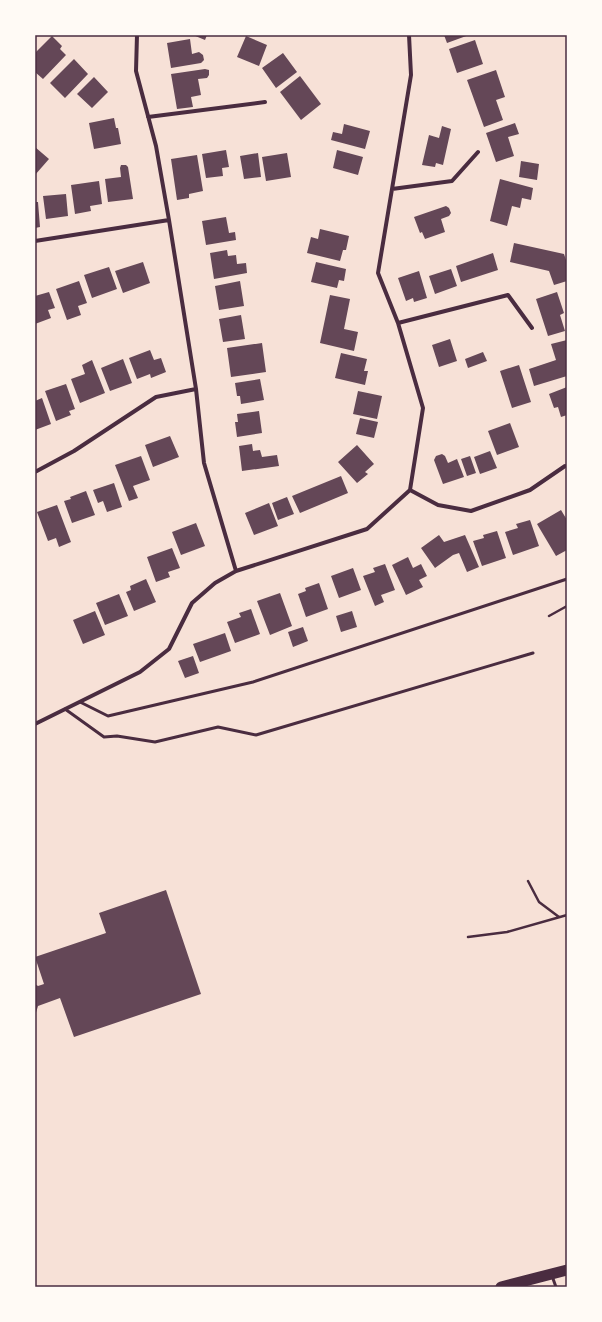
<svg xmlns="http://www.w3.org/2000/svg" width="602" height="1322" viewBox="0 0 602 1322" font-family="'Roboto Condensed',sans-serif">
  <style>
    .building { fill: #644757 }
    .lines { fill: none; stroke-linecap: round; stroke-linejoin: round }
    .path { stroke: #4a2c40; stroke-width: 2.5 }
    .service { stroke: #4a2c40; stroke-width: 3 }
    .minor { stroke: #4a2c40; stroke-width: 4 }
    .trunk { stroke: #4a2c40; stroke-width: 11 }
    .neatline { fill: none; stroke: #4a2c40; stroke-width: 1.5 }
  </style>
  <rect width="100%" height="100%" fill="#f7e1d7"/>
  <path class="building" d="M193,35H207L205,40Z
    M444,35H469L447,43Z
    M52,36L62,46L60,49L66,55L43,79L35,72V53Z
    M246,36L267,45L259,66L237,57Z
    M190,39L192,54L199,52L203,55L204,60L201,63L171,68L167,43Z
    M475,40L483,64L457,73L449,49Z
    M283,53L297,72L276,88L262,68Z
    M74,59L88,74L65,98L50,83Z
    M205,69L209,70V75L207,78L198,79L201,95L191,97L193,107L177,109L171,74Z
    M496,70L505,97L496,100L503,120L484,127L467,80Z
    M300,76L321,104L301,120L280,92Z
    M94,77L108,92L92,108L77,94Z
    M114,118L116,128H118L121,144L94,149L89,123Z
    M515,123L519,134L508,137L514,156L496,162L486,133Z
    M344,124L370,131L365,149L331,140L333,132L342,134Z
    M442,126L451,129L443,165L436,163L435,167L422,165L429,135L439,138Z
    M35,147L49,159L35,175Z
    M226,150L229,167L222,168L223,176L206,178L202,154Z
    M337,150L363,157L358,175L333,168Z
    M258,153L261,177L244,179L240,156Z
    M287,153L291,177L266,181L262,157Z
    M197,155L203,191L189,194V198L177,200L171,159Z
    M521,161L539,164L537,180L519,177Z
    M121,165H126L128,167L133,199L108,202L105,179L121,177L120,168Z
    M500,179L533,188L531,200L522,198L520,208L512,206L507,226L490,221Z
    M99,181L102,204L90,206L91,211L75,214L71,185Z
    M66,194L68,216L46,219L43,196Z
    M35,202H38L40,227L35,228Z
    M446,206L449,208L451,213L449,216L441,219L445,232L425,239L422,232L420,233L414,217Z
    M226,217L229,233L235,232L236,240L206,245L202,221Z
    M320,229L349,236L346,250H343L340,261L307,253L311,237L318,239Z
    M514,243L564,254L567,263V281L554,285L549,271L510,262Z
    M227,250L228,256L236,255L237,264L246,263L247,273L214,279L210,253Z
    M493,253L498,270L461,282L456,266Z
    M143,262L150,283L123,293L115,271Z
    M316,262L346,269L344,281L339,280L337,288L311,282Z
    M109,267L117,289L92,298L84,275Z
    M451,269L457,286L435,294L429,276Z
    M419,271L427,298L414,302L413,298L406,301L398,278Z
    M79,281L87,303L78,306L81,315L67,320L56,289Z
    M240,281L244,306L219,310L215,286Z
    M49,292L55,308L48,310L51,318L35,324V296Z
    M557,292L564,313L560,315L565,331L548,336L536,299Z
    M330,295L350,299L344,329L358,332L354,351L320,343Z
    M241,315L245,339L223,342L219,319Z
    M450,339L457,361L439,367L432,345Z
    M567,340V376L534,386L529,369L556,360L551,344Z
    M262,343L266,372L231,377L227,348Z
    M150,350L154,360L161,358L166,372L151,378L150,374L137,379L129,358Z
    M483,352L487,361L468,368L465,359Z
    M341,353L367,359L364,371H368L365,385L335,378Z
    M123,359L132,383L110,391L101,368Z
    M92,360L105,393L80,403L71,379L85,374L82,365Z
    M519,365L531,402L512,408L500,371Z
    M260,379L264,400L241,404L240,396H237L235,383Z
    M66,384L75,409L69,411L71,415L56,421L45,391Z
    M567,387V415L561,417L558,407L554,408L549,394Z
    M358,391L382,396L377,419L353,414Z
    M42,398L51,424L35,430V401Z
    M259,411L262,433L237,437L235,422H238L237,414Z
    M360,418L378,422L374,438L356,434Z
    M510,423L519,447L497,455L488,431Z
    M170,436L179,457L153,467L145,445Z
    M252,444L253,451L260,450L262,457L277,455L279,466L242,471L239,446Z
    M357,445L374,464L365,472L368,474L357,483L338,462Z
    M490,451L497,468L480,474L474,457Z
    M442,454L445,456L448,463L457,459L464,477L443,484L434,460L436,456Z
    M141,456L150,480L133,486L138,498L129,501L115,465Z
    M470,456L476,473L467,476L461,459Z
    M341,476L348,493L300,513L292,496Z
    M114,483L122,507L107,512L103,501L98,503L93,490Z
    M86,491L95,515L72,523L64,501L71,499L70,497Z
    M287,497L294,514L278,520L272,503Z
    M269,503L278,526L254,535L245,513Z
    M57,505L71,542L59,547L56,538L48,541L37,512Z
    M561,510L567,520V550L556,556L537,524Z
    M530,520L539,546L513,555L505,532L518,528L516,524Z
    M196,523L205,546L181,555L172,532Z
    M497,531L506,558L482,566L473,541L484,538L483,535Z
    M439,535L444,542L465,535L479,567L467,572L459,553L453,555L435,568L421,548Z
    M172,548L180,568L168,572L170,577L156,582L147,557Z
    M408,557L413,568L421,564L427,576L419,580L423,587L406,595L392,565Z
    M385,564L395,590L381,595L384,602L375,606L363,576L375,572L373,568Z
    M353,568L361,590L339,598L331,576Z
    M146,579L156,602L134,611L126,592L131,590L130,586Z
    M319,583L328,609L306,617L298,594L306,591L305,588Z
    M280,593L292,626L270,635L257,601Z
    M119,594L128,616L105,625L96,603Z
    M251,609L260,634L235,643L227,622L241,617L239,613Z
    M95,611L105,635L83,644L73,620Z
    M352,611L357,627L341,632L336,616Z
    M303,627L308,641L293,647L288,632Z
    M225,633L231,651L200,662L193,644Z
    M193,656L199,673L185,678L178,661Z
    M166,890L201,994L74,1037L60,998L38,1006L35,1016V984L38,986L44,984L35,957L106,933L99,913Z"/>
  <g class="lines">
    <path class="path" d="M549,616L567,606
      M528,881L539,902L559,917
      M468,937L507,932L567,915"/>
    <path class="service" d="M80,702L108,716L253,682L567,579
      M65,709L104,737L117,736L155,742L218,727L256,735L533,653
      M552,1276L556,1287"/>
    <path class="minor" d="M137,35L136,71L156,146L169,220L196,389L204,463L236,571
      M148,117L265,102
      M392,189L452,181L478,152
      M35,241L169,220
      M398,323L508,295L532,328
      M35,472L74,451L156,397L196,389
      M410,490L438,505L471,511L530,490L565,466
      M35,724L140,672L169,649L192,603L215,583L236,571L367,529L410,490L423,408L398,323L378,273L411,75L409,35"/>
    <path class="trunk" d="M501,1287L567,1270"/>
  </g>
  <rect width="602" height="1322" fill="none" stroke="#fffaf5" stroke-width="72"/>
  <rect x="36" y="36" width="530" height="1250" class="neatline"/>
</svg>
